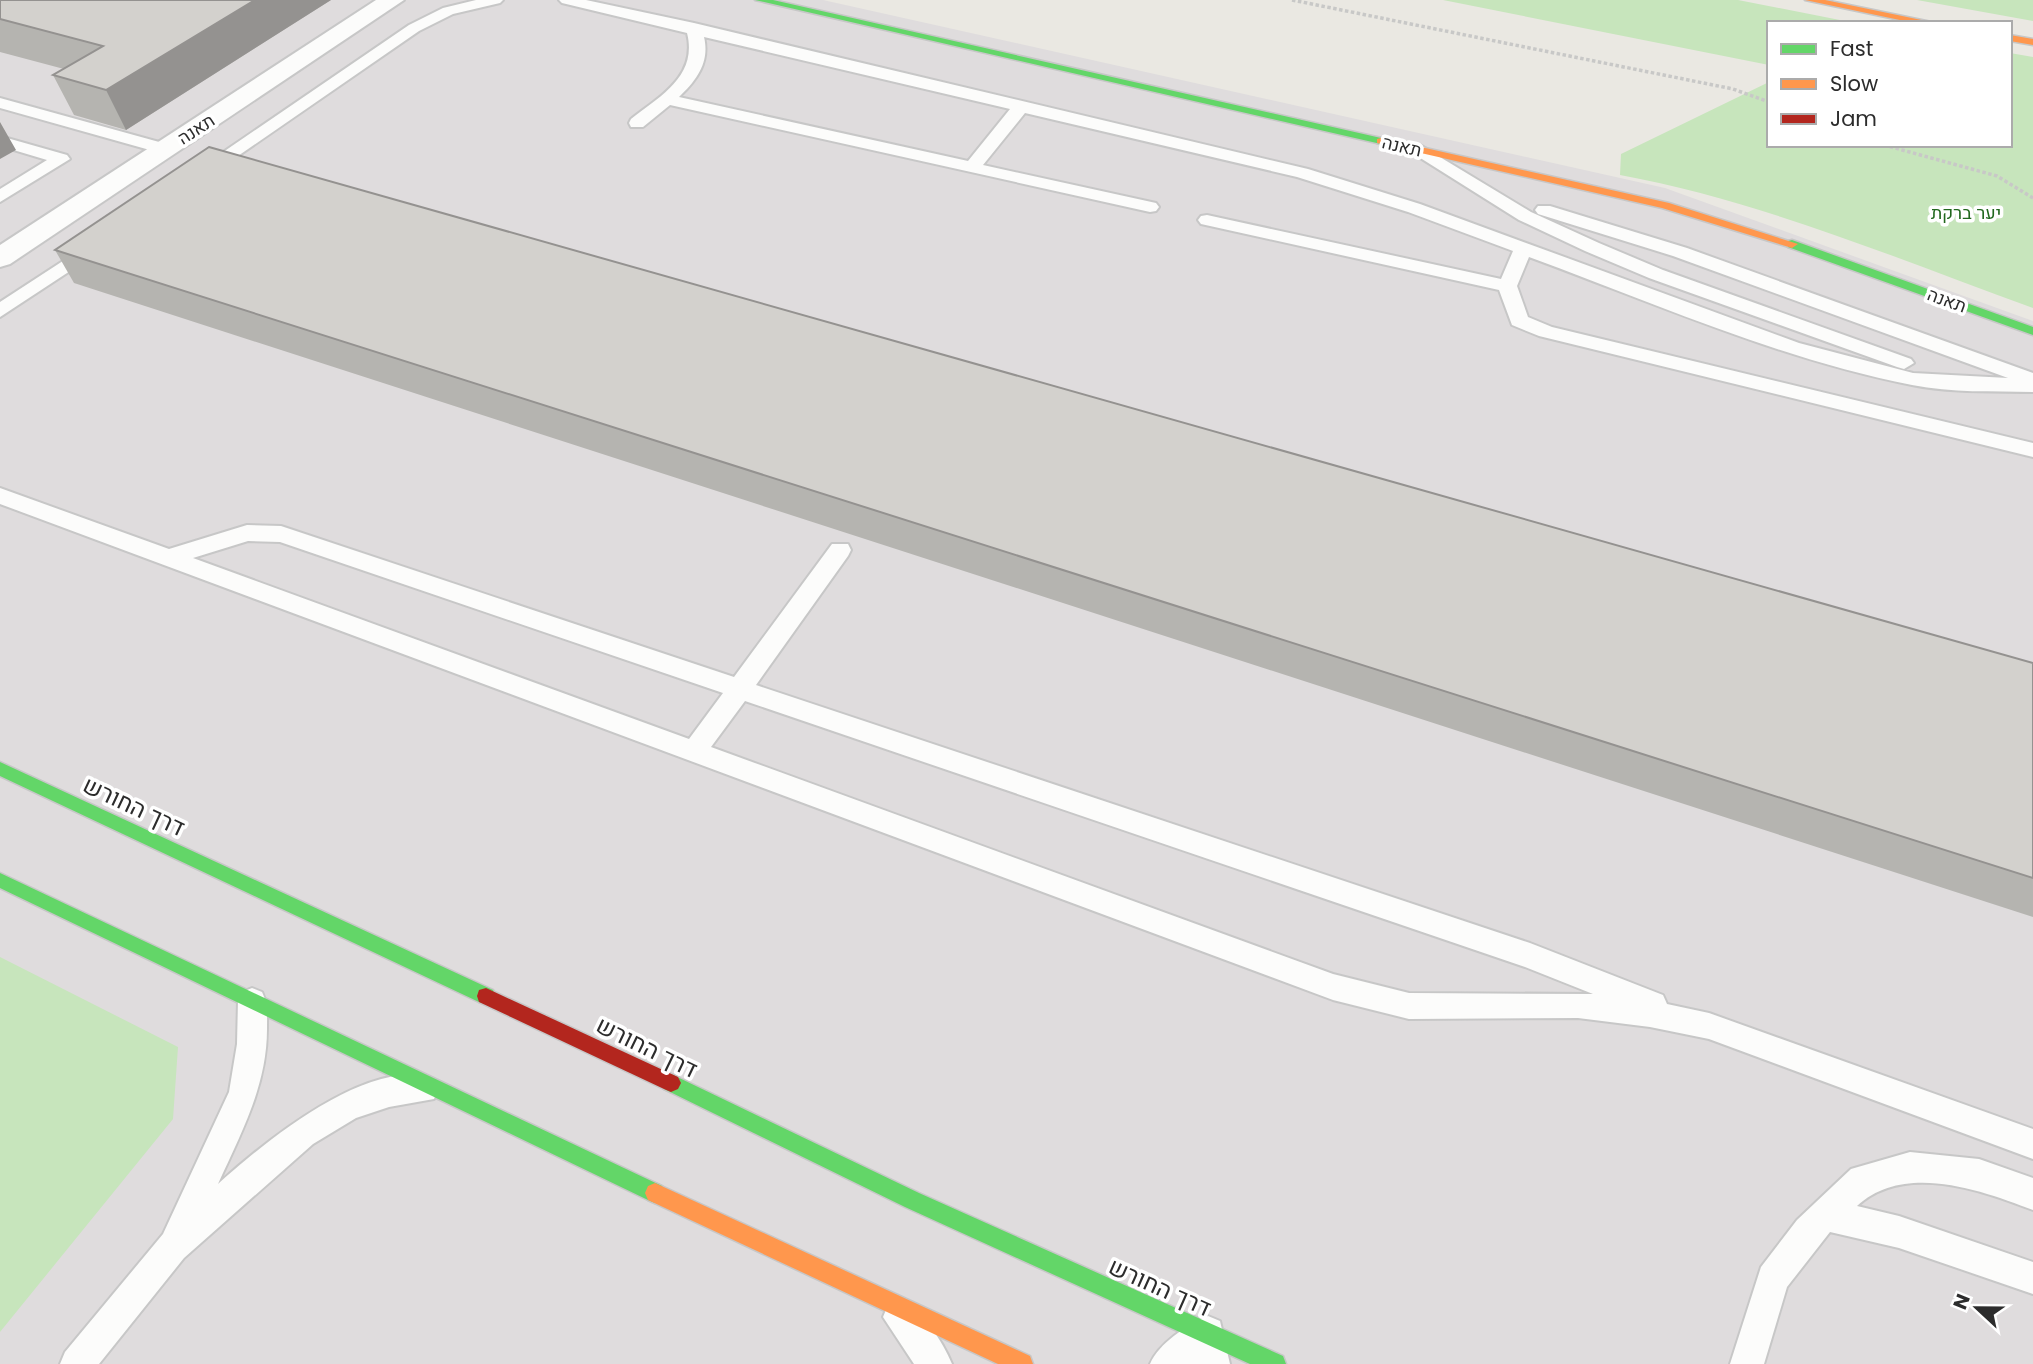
<svg xmlns="http://www.w3.org/2000/svg" width="2033" height="1364" viewBox="0 0 2033 1364" font-family="Poppins,Heebo,sans-serif">
  <style>
    .industrial { fill: #dfdcdd }
    .green { fill: #c7e5bc }
    .lines { fill: none; stroke-linecap: round; stroke-linejoin: round }
    .lane-casing { stroke: #c7c7c7; stroke-width: 4 }
    .street-casing { stroke: #c7c7c7; stroke-width: 4 }
    .fast-casing { stroke: #c7c7c7; stroke-width: 3 }
    .slow-casing { stroke: #c7c7c7; stroke-width: 3 }
    .jam-casing { stroke: #c7c7c7; stroke-width: 3 }
    .path { stroke: #c8c8c7; stroke-width: 3.5; stroke-dasharray: 3.5 2.5; stroke-linecap: butt }
    .lane { fill: #fcfcfb; fill-rule: evenodd }
    .street { fill: #fcfcfb; fill-rule: evenodd }
    .fast { fill: #63d668; fill-rule: evenodd }
    .slow { fill: #ff974d; fill-rule: evenodd }
    .jam { fill: #b3261e; fill-rule: evenodd }
    .wall { fill: #b5b4b0 }
    .shaded-wall { fill: #949290 }
    .building { fill: #d3d1cd; stroke: #949290; stroke-width: 2 }
    .labels { text-anchor: middle; dominant-baseline: central; stroke-width: 7; stroke-linejoin: round; paint-order: stroke }
    .far-street-label { font-size: 18px; fill: #2c2c2c; stroke: #fff }
    .far-park-label { font-size: 18px; fill: #21681d; stroke: #fff }
    .near-street-label { font-size: 24px; fill: #2c2c2c; stroke: #fff }
  </style>
  <rect width="100%" height="100%" fill="#eae8e2"/>
  <path class="industrial" d="M0,0H823L1665,188L2033,321V1364H0Z"/>
  <path class="green" d="M1443,0H1738L1855,23H1769V65Z
    M1917,0H2033V21Z
    M2010,53L2033,57V308C1898,259 1761,201 1620,175L1621,154L1769,82V145H2010Z
    M0,957L178,1047L173,1119L0,1332Z"/>
  <g class="lines">
    <g class="lane-casing">
      <path id="lane" d="M476,0H503L500,3L453,14L419,31L209,176H197L194,172L409,25L443,8Z
        M559,0H586L694,23L1308,169L1420,204L1799,343L1913,373L2008,378L1673,256L1538,214L1535,210L1538,206H1550L1687,248L2033,373V392C1993,391 1952,393 1912,385C1780,359 1654,303 1529,257L1517,286L1528,317L1552,327L2033,443V457L1539,336L1512,325L1499,290L1201,224L1198,220L1201,216L1207,215L1501,279L1513,251L1408,212L1297,177L1025,113L983,165L1156,203L1159,207L1156,211L1150,212L670,105L643,127H631L629,123L631,119C660,96 698,76 687,33L562,3ZM704,37L1010,109L968,161L679,97C697,80 710,62 704,37Z
        M0,98L170,145L173,149L164,154L0,108Z
        M0,136L67,155L70,159L0,202V189L47,160L0,146Z
        M1420,145L1531,212L1599,243L1663,270L1911,359L1914,363L1904,369L1897,367L1649,278L1585,251L1519,220L1414,154L1411,150Z
        M92,242L99,244L101,248L99,252L0,317V302Z
        M0,488L169,549L247,525L281,526L734,677L832,544H848L851,550L848,556L756,685L1530,943L1663,995L1667,1004L1709,1013L2033,1129V1159L1709,1039L1650,1027L1578,1018L1409,1019L1333,1000L0,504ZM248,541L280,542L723,693L689,739L193,558ZM745,701L1525,967L1593,994L1409,993L1333,974L711,747Z
        M252,988L262,992C268,1004 267,1016 267,1029C267,1086 241,1133 218,1184C262,1144 371,1054 434,1079L438,1089L434,1099L389,1107L356,1118L313,1144L184,1258L99,1364H60L65,1352L163,1234L229,1092L237,1044L238,1001L242,992Z
        M1910,1152L1979,1159L2033,1178V1210C1981,1190 1904,1162 1857,1206L1899,1216L2033,1262V1294L1899,1248L1830,1232L1787,1287L1764,1364H1730L1761,1267L1797,1220L1851,1169Z
        M900,1300C922,1309 943,1342 952,1364H914L883,1317L888,1305Z
        M1208,1316L1220,1321L1230,1364H1150C1159,1343 1187,1325 1208,1316Z"/>
    </g>
    <g class="street-casing">
      <path id="street" d="M376,0H404L10,264L0,267V245Z"/>
    </g>
    <g class="fast-casing">
      <path id="fast" d="M755,0H773L1381,138L1386,141L1381,144Z
        M1792,240L2033,327V335L1788,247V241Z
        M0,762L493,990L495,996L493,1002L486,1004L479,1002L0,776Z
        M0,873L662,1186L665,1193L662,1200L655,1203L648,1200L0,888Z
        M671,1074L919,1193L1283,1356L1286,1364H1250L905,1207L664,1089L661,1083L664,1077Z"/>
    </g>
    <g class="slow-casing">
      <path id="slow" d="M1805,0H1825L1936,23H1914Z
        M2010,35L2033,39V45L2010,41Z
        M1381,138L1669,203L1798,244L1792,248L1662,208L1377,143V139Z
        M655,1183L1030,1356L1033,1364H998L648,1200L645,1193L648,1186Z"/>
    </g>
    <g class="jam-casing">
      <path id="jam" d="M486,988L678,1077L681,1083L678,1089L671,1092L664,1089L479,1002L477,996L479,990Z"/>
    </g>
    <path class="path" d="M1292,0L1733,89L1769,102
      M1884,145L1997,176L2033,198"/>
    <use href="#lane" class="lane"/>
    <use href="#street" class="street"/>
    <use href="#fast" class="fast"/>
    <use href="#slow" class="slow"/>
    <use href="#jam" class="jam"/>
  </g>
  <path class="wall" d="M0,0H331L126,130L74,115L53,75L64,69L0,52Z
    M55,250L2033,663V917L74,283Z"/>
  <path class="shaded-wall" d="M255,0H331L126,130L106,90Z
    M0,122L16,150L0,159Z"/>
  <path class="building" d="M0,0H255L106,90L53,75L103,46L0,19Z
    M209,147L2033,663V878L55,250Z"/>
  <g class="labels">
    <g class="far-street-label">
      <text transform="translate(196 129) rotate(-33)">תאנה</text>
      <text transform="translate(1402 146) rotate(13)">תאנה</text>
      <text transform="translate(1947 300) rotate(20)">תאנה</text>
    </g>
    <g class="far-park-label">
      <text x="1966" y="212">יער ברקת</text>
    </g>
    <g class="near-street-label">
      <text transform="translate(134 806) rotate(25)">דרך החורש</text>
      <text transform="translate(647 1047) rotate(26)">דרך החורש</text>
      <text transform="translate(1160 1287) rotate(24)">דרך החורש</text>
    </g>
  </g>
  <rect x="1767" y="21" width="245" height="126" fill="#ffffff" stroke="#ababab" stroke-width="2"/>
  <rect x="1781" y="44" width="35" height="10" fill="#63d668" stroke="#ababab" stroke-width="2"/>
  <text x="1830" y="56" font-size="21" fill="#2c2c2c">Fast</text>
  <rect x="1781" y="79" width="35" height="10" fill="#ff974d" stroke="#ababab" stroke-width="2"/>
  <text x="1830" y="91" font-size="21" fill="#2c2c2c">Slow</text>
  <rect x="1781" y="114" width="35" height="10" fill="#b3261e" stroke="#ababab" stroke-width="2"/>
  <text x="1830" y="126" font-size="21" fill="#2c2c2c">Jam</text>
  <g transform="translate(1977 1308) rotate(292)" stroke="#ffffff" stroke-width="5" paint-order="stroke">
  <path d="M0-5L12 26L0 18L-12 26Z" fill="#2c2c2c"/>
  <text y="-10" font-size="19" font-weight="bold" text-anchor="middle" fill="#2c2c2c">N</text>
  </g>
</svg>
